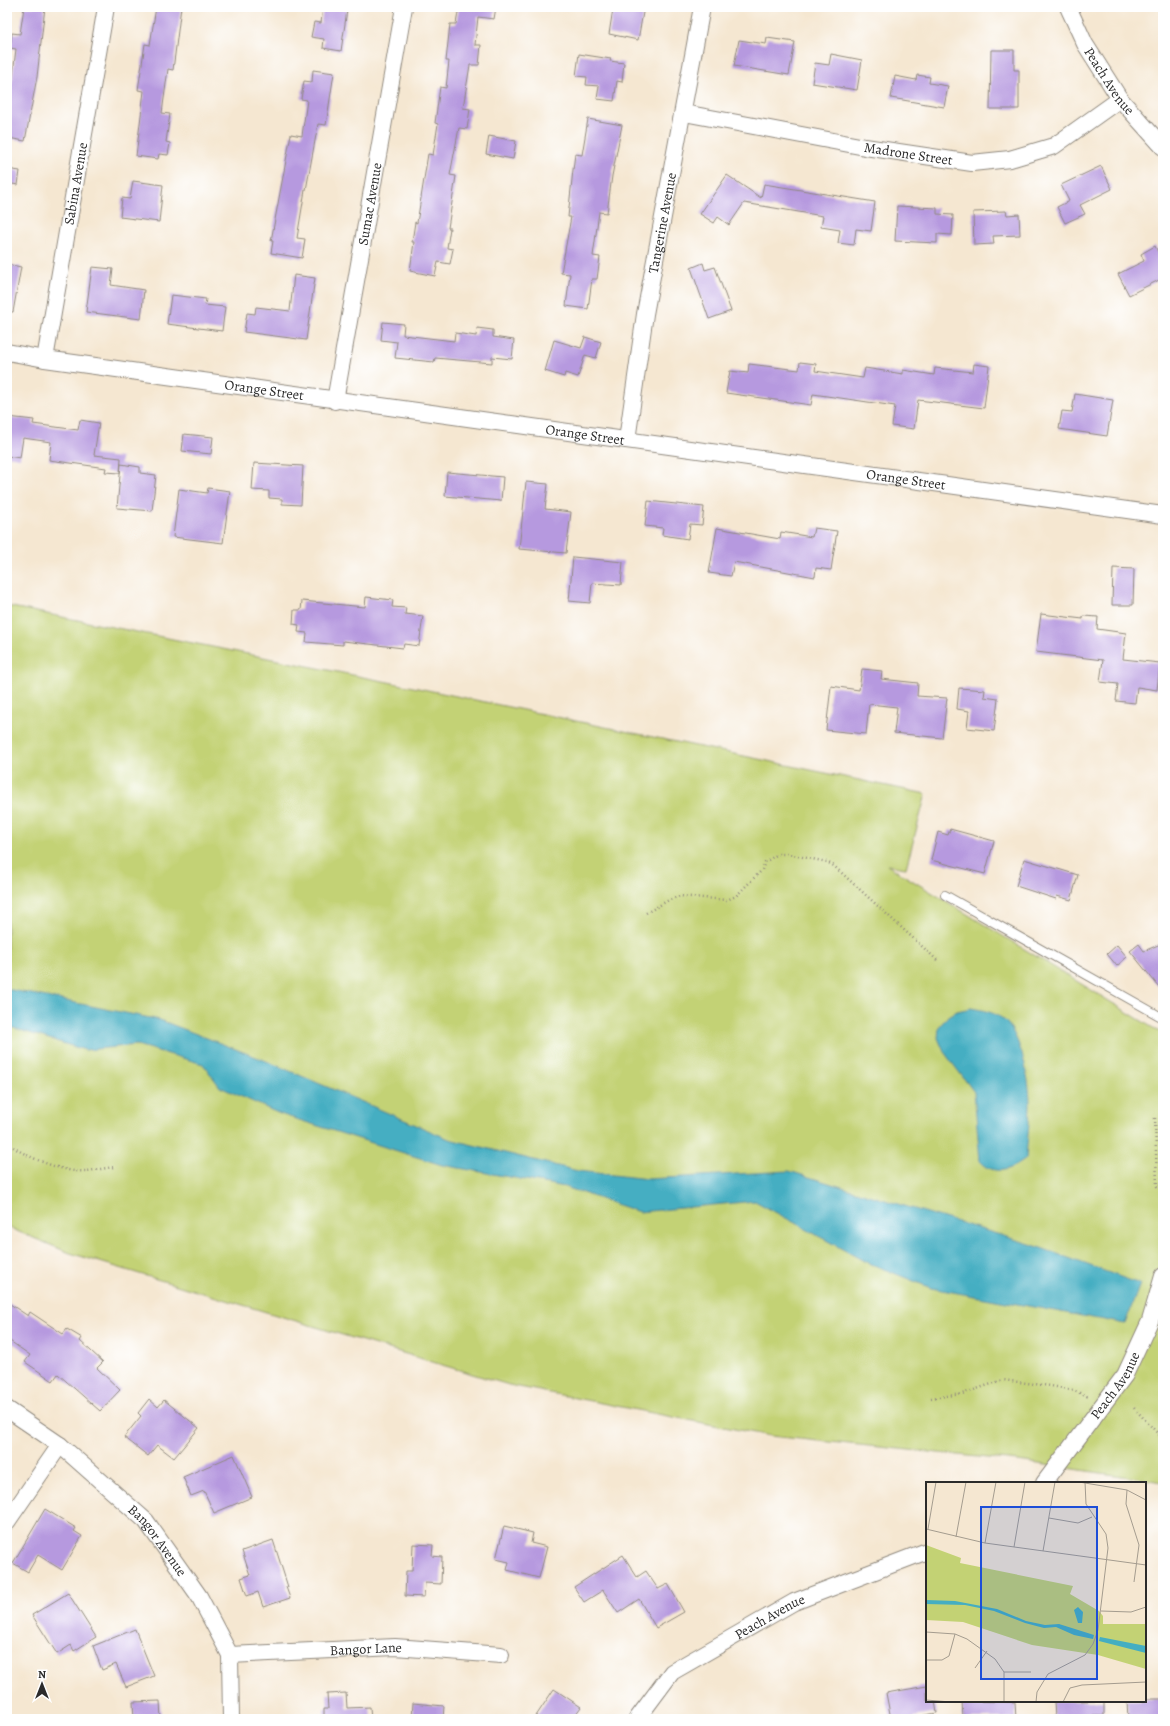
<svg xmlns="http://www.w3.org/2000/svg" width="1170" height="1726" viewBox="0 0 1170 1726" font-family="Alegreya,serif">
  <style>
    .green { fill: #c3d274; stroke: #777e50 }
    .water { fill: #44aec2; stroke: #386c76 }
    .building { fill: #b699df }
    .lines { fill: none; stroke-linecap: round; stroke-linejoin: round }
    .service-casing { stroke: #90897e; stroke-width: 10 }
    .minor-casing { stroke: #90897e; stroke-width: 18 }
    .path { stroke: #90897e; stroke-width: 2.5; stroke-dasharray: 1 3; stroke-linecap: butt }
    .service { stroke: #fff; stroke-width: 8 }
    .minor { stroke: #fff; stroke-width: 16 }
    .labels { text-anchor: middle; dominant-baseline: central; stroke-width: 4; stroke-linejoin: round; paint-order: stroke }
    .street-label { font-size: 14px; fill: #2b2b2b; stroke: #fff }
    .inset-road { fill: none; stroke: #a49c8f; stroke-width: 1 }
    .view { fill: #1d4ed8; fill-opacity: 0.15; stroke: #1d4ed8; stroke-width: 2 }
    .inset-edge { fill: none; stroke: #2b2b2b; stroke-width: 2 }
  </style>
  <rect width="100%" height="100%" fill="#fff"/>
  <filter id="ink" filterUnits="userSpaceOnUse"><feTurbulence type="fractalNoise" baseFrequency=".025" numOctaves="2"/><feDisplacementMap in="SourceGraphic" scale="8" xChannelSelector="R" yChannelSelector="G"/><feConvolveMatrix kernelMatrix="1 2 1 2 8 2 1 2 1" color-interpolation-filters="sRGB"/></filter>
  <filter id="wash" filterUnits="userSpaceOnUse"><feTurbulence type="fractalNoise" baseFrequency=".012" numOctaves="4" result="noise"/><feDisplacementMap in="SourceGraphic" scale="16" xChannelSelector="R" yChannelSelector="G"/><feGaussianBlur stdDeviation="0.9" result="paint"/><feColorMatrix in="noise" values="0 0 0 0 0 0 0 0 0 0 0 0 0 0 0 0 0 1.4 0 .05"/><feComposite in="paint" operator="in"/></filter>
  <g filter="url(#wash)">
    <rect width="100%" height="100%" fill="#f5e7d1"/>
    <path class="green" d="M7,606L413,687L926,794L906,868L887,865L1163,1034V1482L1018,1461L770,1436L509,1385L70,1253L7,1227Z"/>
    <path class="water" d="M7,989L160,1020L264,1060L449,1139L578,1171L648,1179L789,1171L1030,1244L1140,1284L1125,1324L931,1288L864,1261L755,1201L639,1212L565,1187L442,1165L280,1114L220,1087L203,1064L137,1045L85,1050L7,1026Z
      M971,1008C982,1010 994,1012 1003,1019C1021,1034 1030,1081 1030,1103C1030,1122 1027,1140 1026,1159C1012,1170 994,1177 980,1161L974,1092L944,1052L938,1038L939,1027L947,1017L957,1011Z"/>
    <g id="blocks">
      <path class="building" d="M24,7H45L37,77L25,141L8,138L10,124L7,123V97L9,82H12L16,49L10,48L12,33L20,34Z
        M156,7H181L173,70L168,69L162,113L170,114L166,142L170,143L168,155L159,154L158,159L136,156L144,91L138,90L145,44L150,45Z
        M323,7L347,10L341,51L323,48L324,39L311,37L314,22L321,23Z
        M459,7H496L494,19L478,17L475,45H481L479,65H470L463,108L470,109L467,129L459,128L450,175L456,176L448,228H450L447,248L453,249L450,264L438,262L435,276L410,271L414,242H412L415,222L417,223L428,154L433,155L438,124L435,123L440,87L446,88L449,61H446L450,24H456Z
        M622,7H644L638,40L609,34L613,9L622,11Z
        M767,38L795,42L789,75L734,66L739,40L766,44Z
        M991,50H1014V70H1019V109H990Z
        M579,54L611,59L610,61L624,63L622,82L617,81L614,101L597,99L599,86L586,85L587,77L576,76Z
        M831,54L862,60L857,90L812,83L815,63L829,65Z
        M313,70L334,73L326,125L318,124L306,190H305L297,238L305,239L302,258L271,253L273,241H271L291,134L302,136L307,100L301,99L304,81L312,82Z
        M917,75L930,77L929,83L948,86L944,107L891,98L895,76L916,80Z
        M588,119L622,125L612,176L607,213L599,212L593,256L600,257L597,279H592L588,309L566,306L570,274L561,273L571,217H568L573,170L575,154L582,155Z
        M489,136L516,141L513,159L486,154Z
        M1101,166L1112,189L1080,205L1085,214L1065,223L1057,207L1069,201L1061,185Z
        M7,169L20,171L18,185L7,183Z
        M727,175L761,198L764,184L875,202L871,231L856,229L854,245L838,243L840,230L821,227L823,216L744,203L729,225L718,217L714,223L700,214Z
        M133,181L163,185L159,222L120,217L122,198L130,199Z
        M897,206L937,208V214L953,215L952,235L937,234V243L895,241Z
        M1006,211L1007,215L1019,214L1020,235L993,236L994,244L974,245L973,212Z
        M1155,246L1158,252L1163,250V278L1129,295L1118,274L1144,261L1141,254Z
        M703,263L705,270L715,267L731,311L709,319L691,268Z
        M7,264L21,267L13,312H7Z
        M92,267L113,269L111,285L144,290L141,319L86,312Z
        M294,275L315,278L306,340L244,332L247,313L255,314L256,307L290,311Z
        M171,295L206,299L205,305L225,307L222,331L167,324Z
        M383,322L404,324L403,335L454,341L455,333L476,336L477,328L493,330V337L514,340L512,359L492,357V363L435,358L434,362L395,358L397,342L381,340Z
        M585,337L601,342L596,358L585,355L578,377L565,373L564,377L545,371L554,340L581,348Z
        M800,362L816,364L815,371L863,378L865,368L903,374V370L934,375L935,368L973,372L974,364L989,366L984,408L918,400L914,429L892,426L895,406L813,394L811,405L726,393L730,371L748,373L749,364L799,370Z
        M1075,394L1113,400L1107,436L1059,429L1062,411L1072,412Z
        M8,417L34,420L33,424L78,430L80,420L99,423L94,455L121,458L120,473L105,472L106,468L49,460L51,442L23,438L20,458L7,456Z
        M184,434L213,437L211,454L182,451Z
        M254,463L303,466L301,505L282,504V499L269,498V491L252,490Z
        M121,464L140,467V473L156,475L152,511L117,508Z
        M447,472L503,477L501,501L445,496Z
        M526,482L548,484L545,509L571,512L566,553L519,549Z
        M208,488L230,491L223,543L173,537L179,489L207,493Z
        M648,501L704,507L702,525L690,524L688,539L662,535L663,528L645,526Z
        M717,528L780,539L781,532L812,537L814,528L837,531L831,570L816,568L815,577L734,562L731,576L709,573Z
        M573,557L623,562L621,585L592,583L590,603L569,601Z
        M1113,568L1134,569L1133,605H1112Z
        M366,597L393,600L392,607L406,608L405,614L423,616L419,646L404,644L403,648L343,641V645L306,642L307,633L298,632L299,625L293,624L294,610H301L302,601L365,607Z
        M1041,614L1083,619V616L1098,617L1097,629L1126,633L1123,659L1160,663L1157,690L1137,687L1135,703L1116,701L1118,684L1100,682L1103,660L1036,652Z
        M862,669L882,671L881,679L918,683L917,696L947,698L942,738L894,733L897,707L869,704L866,734L826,730L831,686L859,690Z
        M959,688L985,690L984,697L998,699L994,731L967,728L969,711L957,709Z
        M950,829L994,841L985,874L931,860L938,832L948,835Z
        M1024,859L1078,875L1071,900L1057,896L1056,899L1016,886Z
        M1163,943V992L1130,951L1139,944L1144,951Z
        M1117,945L1127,957L1117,966L1107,954Z
        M7,1302L28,1316L30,1312L63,1334L67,1329L82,1338L80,1341L103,1362L97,1368L120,1390L100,1411L58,1374L53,1381L25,1362L30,1355L7,1339Z
        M149,1399L158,1407L164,1400L199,1428L174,1458L157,1445L148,1456L124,1437L141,1416L138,1413Z
        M234,1455L252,1497L214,1513L204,1491L191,1496L183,1477Z
        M45,1509L76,1528L74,1531L82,1536L62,1570L38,1555L28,1572L13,1563Z
        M504,1526L533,1533L531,1543L547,1547L539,1578L507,1570L509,1562L496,1559Z
        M273,1540L288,1587H286L290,1598L263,1607L258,1592L247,1596L241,1578L250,1575L242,1551Z
        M413,1544L433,1545L432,1556L442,1557L441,1584L425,1583L424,1597L405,1596L406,1571H412Z
        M623,1555L637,1577L646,1571L658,1589L668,1584L684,1612L656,1628L639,1599L618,1613L603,1590L584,1602L574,1587Z
        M68,1593L96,1637L74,1651L71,1645L57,1654L32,1615Z
        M135,1629L154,1676L126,1687L116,1664L102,1670L93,1646Z
        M927,1686V1701H935L937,1713L914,1717L915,1719H891L886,1693Z
        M554,1689L581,1707L572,1719H534Z
        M346,1693L347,1708L370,1707L371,1719H324V1709H328L327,1694Z
        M1145,1699H1163V1719H1128L1127,1701H1145Z
        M160,1701L161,1719H134L133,1702Z
        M962,1701L1015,1702L1016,1719H963Z
        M1054,1701H1104V1716H1087V1719H1055Z
        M413,1703L444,1706L443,1719H412Z"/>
    </g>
  </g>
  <g filter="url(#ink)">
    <use href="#blocks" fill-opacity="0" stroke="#90897e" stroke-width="1"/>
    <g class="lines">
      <g class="service-casing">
        <path id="service" d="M945,895L1163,1018"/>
      </g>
      <g class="minor-casing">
        <g id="minor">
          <path id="s1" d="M1068,7L1085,44L1120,99L1163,147"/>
          <path id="s2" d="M684,113L865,147L972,163L1010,159L1054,146L1120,99"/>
          <path id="s3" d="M7,352L45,359L1163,515"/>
          <path id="s4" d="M45,359L106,7"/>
          <path id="s5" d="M335,401L404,7"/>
          <path id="s6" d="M627,440L645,314L702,7"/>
          <path id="s7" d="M7,1409L60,1445L146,1521L199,1596L230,1655L231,1719"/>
          <path id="s8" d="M1044,1483L1125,1375L1150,1321L1163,1276"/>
          <path d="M7,1522L60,1445"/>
          <path id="s9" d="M230,1655L395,1647L501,1655"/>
          <path id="s10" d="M637,1719L672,1672L794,1602L927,1551"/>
        </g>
      </g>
      <path class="path" d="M646,913L669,900L680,896L727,900L736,896L762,870L765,862L778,854H788L827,862L834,866L937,960
        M1155,1118L1157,1186L1163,1191
        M7,1142C19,1154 58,1170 76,1171C89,1172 103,1168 116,1167
        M931,1398L962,1394L1003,1380L1051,1386L1073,1390L1089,1397
        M1134,1408L1163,1439"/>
      <use href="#service" class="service"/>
      <use href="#minor" class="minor"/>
    </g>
  </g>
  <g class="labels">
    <g class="street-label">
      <text stroke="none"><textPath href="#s1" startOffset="85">Peach Avenue</textPath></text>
      <text stroke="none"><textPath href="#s2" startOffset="228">Madrone Street</textPath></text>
      <text stroke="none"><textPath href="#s4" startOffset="178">Sabina Avenue</textPath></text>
      <text stroke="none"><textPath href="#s5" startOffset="200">Sumac Avenue</textPath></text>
      <text stroke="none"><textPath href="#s6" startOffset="220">Tangerine Avenue</textPath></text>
      <text stroke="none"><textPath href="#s3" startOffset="260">Orange Street</textPath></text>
      <text stroke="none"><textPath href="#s3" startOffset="584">Orange Street</textPath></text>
      <text stroke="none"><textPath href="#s3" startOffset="908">Orange Street</textPath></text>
      <text stroke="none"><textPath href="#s8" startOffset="121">Peach Avenue</textPath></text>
      <text stroke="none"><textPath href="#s7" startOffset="201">Bangor Avenue</textPath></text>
      <text stroke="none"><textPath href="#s10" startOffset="171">Peach Avenue</textPath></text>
      <text stroke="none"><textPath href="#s9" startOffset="136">Bangor Lane</textPath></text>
    </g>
  </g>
  <g transform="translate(926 1482)">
    <rect width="220" height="220" fill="#f5e7d1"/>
    <path d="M0,63L35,76L34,81L147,104L144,112L173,129L177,134V142H220V187L172,173L106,163L37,140L0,138Z" fill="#c3d274"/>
    <path d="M0,118L29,119L71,127L100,139L119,143L133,142L168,153L167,157L148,153L130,145L118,146L99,141L68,129L39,123L0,122ZM152,125L157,130L156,141H152L148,128ZM174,155L220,164V171L173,159Z" fill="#44aec2"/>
    <path class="inset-road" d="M153,0L201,8L220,18M201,8L200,22L213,63L208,100M123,36L152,41L166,35M0,47L59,61L220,83M2,47L10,0M30,55L40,0M59,61L70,0M88,65L99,0M117,69L129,0M175,129L205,130L220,125M0,150L29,152L41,157L69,177L78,190V220M0,178H16L23,174L29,152M49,186L61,169M78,190H105M0,218L25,220M110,220L111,210L122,192L159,173L167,162L172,148L182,66L180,52L160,22L159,0M137,220L144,206L156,203L220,200"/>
    <path class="view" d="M55,25H171V197H55Z"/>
    <rect width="220" height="220" class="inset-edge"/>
  </g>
  <rect width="1170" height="1726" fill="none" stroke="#fff" stroke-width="24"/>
  <g transform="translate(42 1684)" stroke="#ffffff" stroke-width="3" paint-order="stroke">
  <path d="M0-3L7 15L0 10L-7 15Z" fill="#2b2b2b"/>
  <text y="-6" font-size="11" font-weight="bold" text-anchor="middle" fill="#2b2b2b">N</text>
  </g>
</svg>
